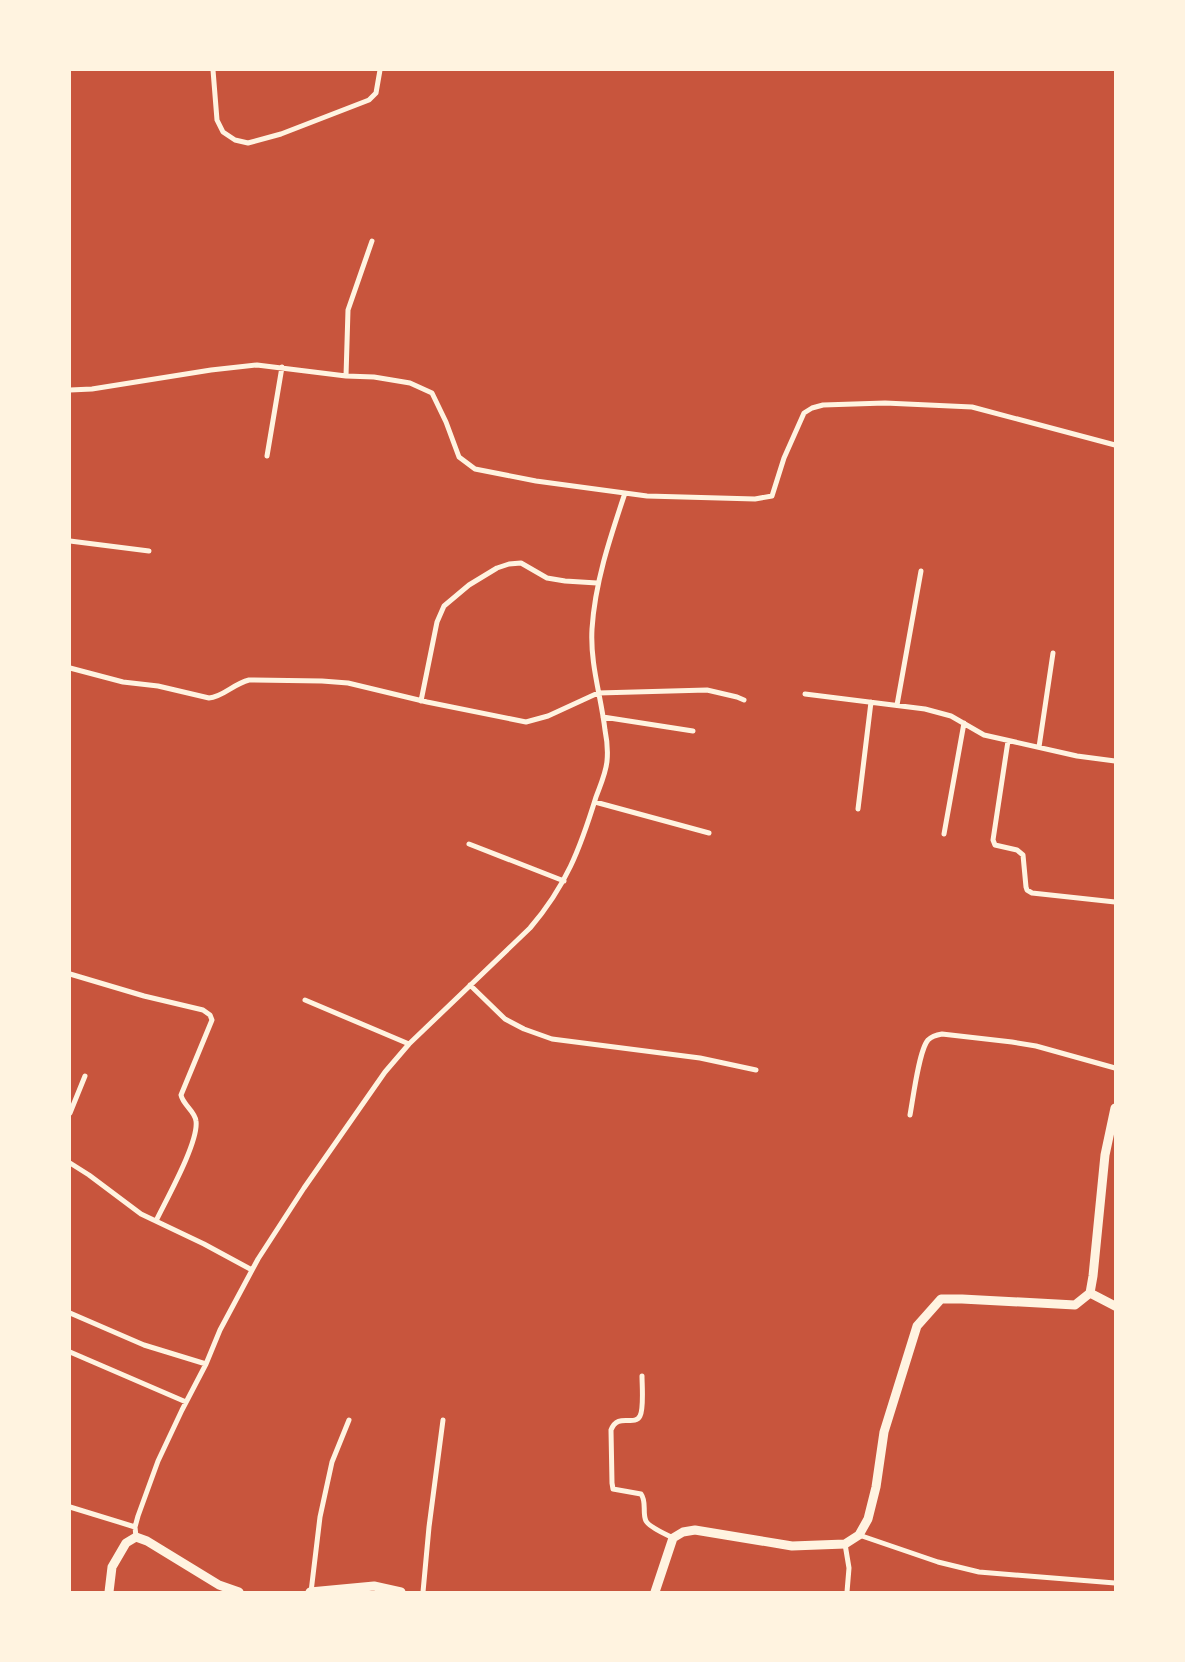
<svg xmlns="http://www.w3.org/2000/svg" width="1185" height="1662" viewBox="0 0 1185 1662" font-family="Poppins,sans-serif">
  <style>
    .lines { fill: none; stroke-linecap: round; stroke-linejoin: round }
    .minor { stroke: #fff3e0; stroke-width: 5 }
    .tertiary { stroke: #fff3e0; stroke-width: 9 }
  </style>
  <rect width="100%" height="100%" fill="#c8553d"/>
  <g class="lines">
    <path class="minor" d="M213,70L217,120L223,132L235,140L248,143L281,134L369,100L376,93L380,70
      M346,376L348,310L372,241
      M70,390L92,389L211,370L257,365L346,376L374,377L410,383L432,393L446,422L459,457L475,469L536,481L647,496L755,499L772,496L784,458L804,413L812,408L823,405L885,403L972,407L1115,445
      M267,456L282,367
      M70,541L149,551
      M70,668L123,682L158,686L209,698C223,697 233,684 249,680L322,681L348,683L427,702L526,722L548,716L598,693L707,690L737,697L744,700
      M805,694L925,709L951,716L984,735L1077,756L1115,761
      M421,701L437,622L444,606L469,585L497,568L509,564L521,563L547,578L565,581L597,583
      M897,705L921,571
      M603,717L693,731
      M1008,741L993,840L995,845L1017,850L1023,855L1026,887L1027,890L1032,893L1115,902
      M1039,747L1053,653
      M595,802L709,833
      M858,809L871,702
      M944,834L964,723
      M469,844L564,881
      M70,974L144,996L203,1010L210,1015L212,1020L181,1095C183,1105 195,1111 196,1121C199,1142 166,1200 156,1221
      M470,985L505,1019L524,1029L552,1039L700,1058L756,1070
      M305,1000L409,1044
      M70,1113L85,1076
      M910,1115C913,1099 919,1050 928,1040C932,1036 936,1035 942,1034L1012,1042L1036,1046L1115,1068
      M70,1163L89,1175L141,1214L204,1244L252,1270
      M70,1313L144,1345L206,1364
      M70,1352L186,1402
      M642,1376C642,1385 644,1409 640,1416C634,1427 618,1412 611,1430L612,1483L613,1489L641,1494C647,1502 642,1513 646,1521C649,1527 667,1535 673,1538
      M70,1507L135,1527
      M859,1535L938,1562L979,1572L1115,1583
      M136,1537L135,1527L138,1516L158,1461L182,1410L206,1364L220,1330L258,1259L304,1188L385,1072L409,1044L530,928C566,886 580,849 596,797C600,786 606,773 607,761C608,751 607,740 605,730C601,696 590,664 592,629C595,582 610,538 625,493
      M845,1544L849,1568L847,1592
      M311,1592L320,1517L332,1462L349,1420
      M423,1592L429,1527L443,1420"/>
    <path class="tertiary" d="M1090,1293L1115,1306
      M109,1592L112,1567L126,1543L136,1537L147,1541L219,1585L239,1592
      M310,1592L374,1586L401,1592
      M655,1592L673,1538L683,1532L695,1530L792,1546L845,1544L859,1535L868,1519L876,1487L884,1432L917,1326L941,1299H962L1075,1305L1090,1293L1093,1276L1105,1155L1115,1108"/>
  </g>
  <rect width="1185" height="1662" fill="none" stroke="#fff3e0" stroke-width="142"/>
</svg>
